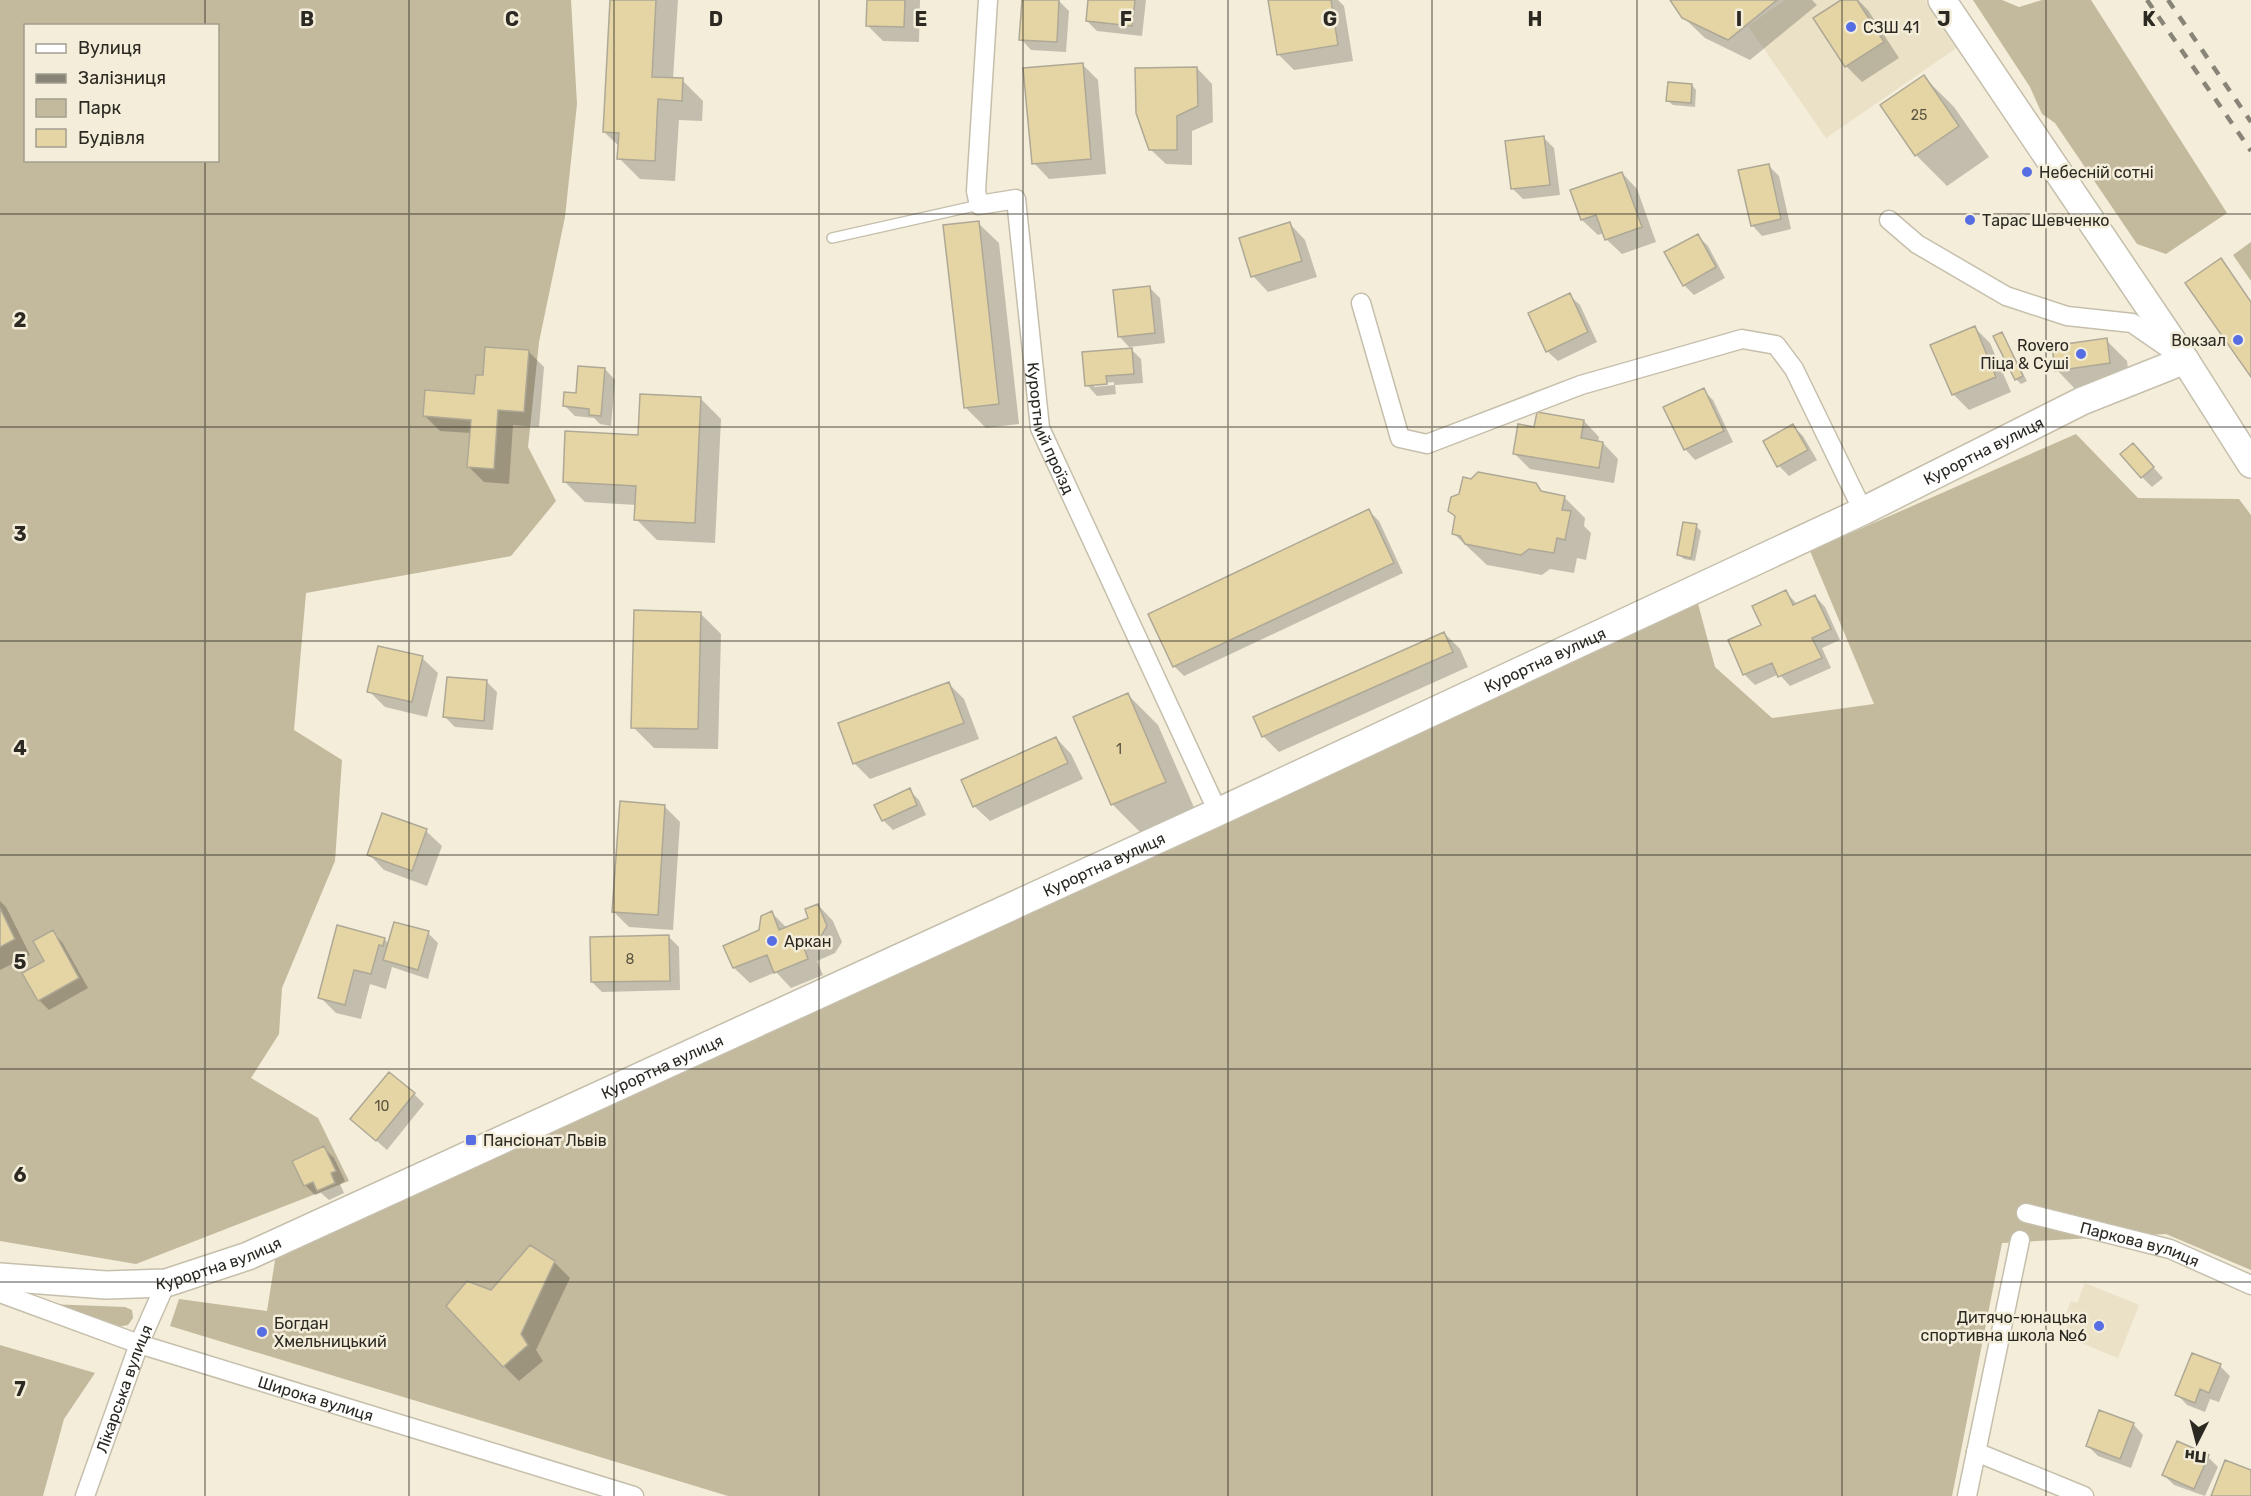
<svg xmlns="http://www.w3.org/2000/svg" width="2251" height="1496" viewBox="0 0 2251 1496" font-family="Rubik,sans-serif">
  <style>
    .built { fill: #eae1c7 }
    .green { fill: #c3b99d; fill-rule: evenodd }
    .shadow { fill: #0003; fill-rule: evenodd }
    .building { fill: #e6d5a4; stroke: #aea896; stroke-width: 1.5 }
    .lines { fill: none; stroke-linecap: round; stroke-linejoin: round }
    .lane-casing { stroke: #c5bfac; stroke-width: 12 }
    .street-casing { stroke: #c5bfac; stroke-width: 21 }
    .secondary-casing { stroke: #c5bfac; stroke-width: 30 }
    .lane { stroke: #fff; stroke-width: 9 }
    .street { stroke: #fff; stroke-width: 18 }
    .secondary { stroke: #fff; stroke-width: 27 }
    .rail { stroke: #888477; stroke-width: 4.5; stroke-dasharray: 10 10; stroke-linecap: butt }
    .grid { fill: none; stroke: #2b2922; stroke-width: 1.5; stroke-opacity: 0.55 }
    .poi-dot { fill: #576de3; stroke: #f3edd9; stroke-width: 2 }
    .labels { text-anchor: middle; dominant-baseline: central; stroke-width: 5; stroke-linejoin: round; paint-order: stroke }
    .number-label { font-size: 14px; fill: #5a5442 }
    .poi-label { font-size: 16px; fill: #2b2922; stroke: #f3edd9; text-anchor: start }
    .street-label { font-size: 16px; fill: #2b2922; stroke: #f3edd9 }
    .grid-label { font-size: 20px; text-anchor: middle; font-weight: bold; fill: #2b2922; stroke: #f3edd9; stroke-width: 5; stroke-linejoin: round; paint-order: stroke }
  </style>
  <rect width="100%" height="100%" fill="#f3edd9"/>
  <path class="built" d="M1785,0H1925L1958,47L1826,138L1748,26Z
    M2085,1283L2139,1305L2118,1358L2064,1336L2071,1317L2066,1314L2071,1301L2077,1303Z"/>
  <path class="green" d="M0,0H571L577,104L565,217L539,342L528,447L556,501L511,556L306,593L294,730L342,760L335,861L282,988L279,1034L251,1078L318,1118L349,1181L136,1264L0,1241ZM26,26H218V160H26Z
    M1973,0H2002L2019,7L2042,0H2091L2227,213L2166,254L2137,244L2055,123L2042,114L2030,87Z
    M2251,242V281L2233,255Z
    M2076,434L2138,498L2239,499L2251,515V1270L2166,1234L2002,1243L1952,1496H728L170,1326L179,1299L267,1311L276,1254L940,955L1697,600L1715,667L1772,718L1874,704L1810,551Z
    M48,1304L125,1307L132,1310L133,1318L128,1325L117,1327Z
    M0,1345L95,1373L64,1419L43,1496H0Z"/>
  <path class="shadow" d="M612,0H678L673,79L682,80L703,101L702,121L679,120L675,181L640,179L619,158L620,147L604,132Z
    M868,0H920L919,42L883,41L867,25Z
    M1024,0L1059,1L1069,11L1066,52L1031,50L1021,39Z
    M1089,0H1146L1142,36L1097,31L1087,21Z
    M1270,0H1338L1344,6L1353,61L1294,70L1278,54Z
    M1672,0H1812L1817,5L1750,60L1705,38L1683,17Z
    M1844,0H1858L1868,10L1899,58L1862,82L1846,66L1815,19Z
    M1082,64L1098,80L1106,174L1049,179L1034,163Z
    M1197,68L1212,84L1213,122L1192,131V165L1166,164L1150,149Z
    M1924,77L1954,107L1989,157L1947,186L1916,155L1882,105Z
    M1692,85L1696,90L1695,107L1673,105L1668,101Z
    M1544,138L1554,148L1560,195L1523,199L1513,189Z
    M1768,165L1779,176L1791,229L1762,236L1752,225Z
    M1622,173L1637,189L1656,242L1622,254L1606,239L1604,233L1598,235L1582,220Z
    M978,223L999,243L1019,424L986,428L965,407Z
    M1290,224L1305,240L1317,277L1268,292L1253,276Z
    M1698,236L1708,246L1725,278L1694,295L1684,285Z
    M1150,288L1160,298L1165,343L1129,347L1119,336Z
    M1569,295L1580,305L1597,342L1558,361L1547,351Z
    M1975,328L1990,343L2011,392L1969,410L1953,394Z
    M2002,334L2027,381L2021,384L2016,379Z
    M2106,340L2127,361L2130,383L2077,391L2057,370Z
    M1131,349L1141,359L1143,383L1115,385L1116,394L1097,396L1087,385ZM1114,382V385L1094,387V384Z
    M528,351L544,367L539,427L513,425L509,484L484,482L469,467L471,433L440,431L424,415L476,395L485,377Z
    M605,369L615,380L611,426L600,424L594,418L575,416L565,406Z
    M1703,390L1713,400L1733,442L1695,460L1685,449Z
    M700,398L721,419L715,543L657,540L636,519L637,505L585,502L564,481Z
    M1584,421L1599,437L1598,442L1603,443L1618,459L1614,483L1530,469L1515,454L1536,429Z
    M1793,426L1803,436L1817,460L1789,476L1779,466L1765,442Z
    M2133,445L2163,478L2152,487L2142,477Z
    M1535,485L1544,494L1564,497L1585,518L1584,526L1591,533L1586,560L1577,558L1574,573L1550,569L1542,575L1487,565L1453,533Z
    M1369,511L1379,521L1403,573L1184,676L1174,666Z
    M1696,526L1701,531L1695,561L1684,559L1679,555Z
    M1786,592L1797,604L1815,596L1825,607L1840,640L1822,648L1831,668L1790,686L1779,674L1755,685L1745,675L1730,641L1763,626Z
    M700,613L721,634L718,749L654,748L633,727Z
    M1444,633L1460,649L1468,667L1279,752L1263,736Z
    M422,658L438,673L427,717L385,707L369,691Z
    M487,682L497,692L493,730L455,727L445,717Z
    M949,684L964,699L979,739L870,779L854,763Z
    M1128,695L1158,725L1196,812L1143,835L1112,804Z
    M1056,738L1071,754L1083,779L990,821L974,806Z
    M909,790L919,800L926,815L893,830L883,820Z
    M664,806L680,822L673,930L629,927L614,912Z
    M383,815L426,831L442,846L427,886L384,870L369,854Z
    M0,901L6,907L30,955L0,970Z
    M818,905L833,921L842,942L835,953L817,961L823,975L791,988L776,972L750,983L734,968L772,913L787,928L810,919Z
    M52,932L62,942L88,988L49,1010L39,1000Z
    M428,933L438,943L428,979L392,967L386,989L370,984L361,1019L336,1013L320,997L384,939L389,944Z
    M669,937L679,947L680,990L602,992L592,982Z
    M414,1094L424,1104L387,1150L352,1119Z
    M324,1148L334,1158L345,1181L340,1184L344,1193L329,1200L321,1193L315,1195L305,1185Z
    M554,1262L570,1278L536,1350L543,1361L519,1381L504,1366L491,1292Z
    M2193,1355L2220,1366L2230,1376L2219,1402L2210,1399L2205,1412L2187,1405L2177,1394Z
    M2133,1424L2143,1435L2131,1468L2098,1456L2088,1446Z
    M2208,1457L2218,1467L2205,1496L2174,1485L2164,1475Z"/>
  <path class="building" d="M610,0H656L652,77L683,78L682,101L658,99L655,161L617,159L619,133L603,132Z
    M867,0H905L904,27L866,26Z
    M1022,0H1059L1057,42L1019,40Z
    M1088,0H1135L1132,26L1086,21Z
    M1268,0H1331L1338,45L1277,55Z
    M1670,0H1777L1728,40L1682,18Z
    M1841,0H1857L1884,42L1845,67L1813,18Z
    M1083,63L1091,159L1032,164L1023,68Z
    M1197,67L1198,106L1177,116V150H1149L1136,113L1135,68Z
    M1924,75L1959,126L1915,156L1880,105Z
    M1668,82L1692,84L1691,103L1666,101Z
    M1544,136L1550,185L1511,189L1505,141Z
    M1769,164L1781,219L1751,226L1738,170Z
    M1622,172L1642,227L1605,240L1596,215L1581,220L1570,190Z
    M979,221L999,404L964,408L943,225Z
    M1290,222L1302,261L1251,277L1239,238Z
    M1698,234L1716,267L1683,286L1664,252Z
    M2221,258L2251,302V377L2185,283Z
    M1150,286L1155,333L1118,337L1113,290Z
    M1570,293L1588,332L1546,352L1528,313Z
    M1975,326L1996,377L1952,395L1930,345Z
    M2002,332L2023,376L2015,380L1993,336Z
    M2107,338L2110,363L2055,371L2052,346Z
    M485,347L529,350L524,412L498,410L494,469L467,467L471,420L423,416L425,390L474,394L476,375H483Z
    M1132,348L1134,374L1106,376L1107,384L1085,386L1082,352Z
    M578,366L605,368L601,416L589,415V409L563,406L564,392L576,393Z
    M1704,388L1724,431L1684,450L1663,407Z
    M640,394L701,397L695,523L634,520L636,486L563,482L565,431L638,435Z
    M1537,412L1584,420L1581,438L1603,442L1599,468L1513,454L1518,424L1534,427Z
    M1793,424L1808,450L1777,467L1763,441Z
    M2133,443L2154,467L2141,478L2120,454Z
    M1478,472L1536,483L1541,491L1565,496L1562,510L1571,511L1565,540L1557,538L1554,553L1529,549L1521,555L1465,544L1460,536L1452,534L1455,516L1448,511L1451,497L1459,494L1463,477L1471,479Z
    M1369,509L1394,563L1173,667L1148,614Z
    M1683,522L1697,524L1691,558L1677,555Z
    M1786,590L1793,605L1815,595L1831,629L1812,638L1822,658L1778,677L1772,663L1743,675L1728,640L1761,625L1752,606Z
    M634,610L701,612L698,729L631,728Z
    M1444,632L1453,652L1262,737L1253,717Z
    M378,646L423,656L412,702L367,692Z
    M447,677L487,680L484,721L443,717Z
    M949,682L964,723L853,764L838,723Z
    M1128,693L1166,782L1111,805L1073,717Z
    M1056,737L1068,763L973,807L961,780Z
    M910,788L917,805L882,821L874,805Z
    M620,801L665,805L658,915L612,912Z
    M382,813L427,829L412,871L367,855Z
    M818,904L827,926L820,938L803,945L808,959L774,973L767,955L733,968L723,946L759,930L761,916L772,911L779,930L808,918L805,909Z
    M0,908L15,939L0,947Z
    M394,922L429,931L418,970L383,960Z
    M337,925L385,938L383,946L379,945L371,974L354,970L345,1005L318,998Z
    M53,930L79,978L38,1001L22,973L44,961L33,941Z
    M669,935L670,981L591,982L590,937Z
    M389,1072L415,1093L376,1141L350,1119Z
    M324,1146L336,1171L331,1173L335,1183L317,1191L313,1182L304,1186L292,1161Z
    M530,1245L555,1261L521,1334L528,1345L503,1367L446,1306L467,1281L491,1290Z
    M2192,1353L2221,1364L2209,1393L2200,1389L2195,1403L2175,1395Z
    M2099,1410L2134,1423L2120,1459L2086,1446Z
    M2177,1441L2209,1455L2194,1489L2162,1475Z
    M2225,1460L2251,1470V1496H2211Z"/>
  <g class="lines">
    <g class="lane-casing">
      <path id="lane" d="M832,238L979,205"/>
    </g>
    <g class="street-casing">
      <g id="street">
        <path id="s1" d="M988,0L976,191L979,205L1016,199L1040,428L1218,812"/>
        <path d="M1889,220L1917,244L2006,296L2067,316L2132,323L2174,352"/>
        <path d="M1361,303L1400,438L1427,444L1581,385L1742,339L1776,345L1794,369L1863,511"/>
        <path id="s2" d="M2026,1213L2170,1249L2251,1285"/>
        <path id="s3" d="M0,1293L139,1344L634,1496"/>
        <path d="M1976,1452L2084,1496"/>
        <path id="s4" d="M85,1496L139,1344L166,1283"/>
        <path d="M1967,1496L2020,1240"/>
      </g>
    </g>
    <g class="secondary-casing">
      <g id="secondary">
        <path d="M1942,0L2185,360L2251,464"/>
        <path id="s5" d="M0,1277L106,1285L166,1283L248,1256L1218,812L1863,511L2082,401L2185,360"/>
      </g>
    </g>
    <use href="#lane" class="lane"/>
    <use href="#street" class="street"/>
    <use href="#secondary" class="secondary"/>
    <path class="rail" d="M2147,0L2251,151
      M2168,0L2251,122"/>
  </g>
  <path class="grid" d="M205,0V26M409,0V1496M614,0V1496M819,0V1496M1023,0V1496M1228,0V1496M1432,0V1496M1637,0V1496M1842,0V1496M2046,0V1496M205,160V1496M0,214H2251M0,427H2251M0,641H2251M0,855H2251M0,1069H2251M0,1282H2251"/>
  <g class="poi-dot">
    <circle cx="1851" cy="27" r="6"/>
    <circle cx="2027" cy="172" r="6"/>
    <circle cx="1970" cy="220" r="6"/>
    <circle cx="2238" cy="340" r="6"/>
    <circle cx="2081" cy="354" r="6"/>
    <circle cx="772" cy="941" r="6"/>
    <rect x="465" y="1134" width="12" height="12" rx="3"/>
    <circle cx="2099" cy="1326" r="6"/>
    <circle cx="262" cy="1332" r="6"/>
  </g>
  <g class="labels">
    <g class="number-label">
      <text x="1919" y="115">25</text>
      <text x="1119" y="749">1</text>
      <text x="630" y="959">8</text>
      <text x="382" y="1106">10</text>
    </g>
    <g class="poi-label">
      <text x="1863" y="27">СЗШ 41</text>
      <text x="2039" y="172">Небесній сотні</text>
      <text x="1982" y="220">Тарас Шевченко</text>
      <text x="2226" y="340" text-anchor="end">Вокзал</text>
      <text x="2069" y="345" text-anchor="end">Rovero<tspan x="2069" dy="18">Піца &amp; Суші</tspan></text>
      <text x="784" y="941">Аркан</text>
      <text x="483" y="1140">Пансіонат Львів</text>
      <text x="2087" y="1317" text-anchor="end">Дитячо-юнацька<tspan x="2087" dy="18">спортивна школа №6</tspan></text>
      <text x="274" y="1323">Богдан<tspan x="274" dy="18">Хмельницький</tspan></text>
    </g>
    <g class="street-label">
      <text stroke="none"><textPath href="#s1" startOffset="476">Курортний проїзд</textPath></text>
      <text stroke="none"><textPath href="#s5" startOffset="2166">Курортна вулиця</textPath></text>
      <text stroke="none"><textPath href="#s5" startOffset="1680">Курортна вулиця</textPath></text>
      <text stroke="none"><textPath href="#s5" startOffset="1194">Курортна вулиця</textPath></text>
      <text stroke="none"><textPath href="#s5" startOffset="708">Курортна вулиця</textPath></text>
      <text stroke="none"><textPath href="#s2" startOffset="118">Паркова вулиця</textPath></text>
      <text stroke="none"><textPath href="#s5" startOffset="222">Курортна вулиця</textPath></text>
      <text stroke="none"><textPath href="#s4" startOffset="114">Лікарська вулиця</textPath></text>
      <text stroke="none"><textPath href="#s3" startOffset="333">Широка вулиця</textPath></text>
    </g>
  </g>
  <g class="grid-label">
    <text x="307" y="26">B</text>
    <text x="512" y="26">C</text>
    <text x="716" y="26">D</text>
    <text x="921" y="26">E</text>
    <text x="1126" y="26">F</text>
    <text x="1330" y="26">G</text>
    <text x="1535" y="26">H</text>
    <text x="1739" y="26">I</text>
    <text x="1944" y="26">J</text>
    <text x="2149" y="26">K</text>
    <text x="20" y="327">2</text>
    <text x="20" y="541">3</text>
    <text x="20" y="755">4</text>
    <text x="20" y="969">5</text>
    <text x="20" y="1182">6</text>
    <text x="20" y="1396">7</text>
  </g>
  <rect x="24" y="24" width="195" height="138" fill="#f3edd9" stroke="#a39f90" stroke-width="1.5"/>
  <rect x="36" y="44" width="30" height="9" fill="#ffffff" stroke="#a39f90" stroke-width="1.5"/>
  <text x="78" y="54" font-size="18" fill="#2b2922">Вулиця</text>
  <rect x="36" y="74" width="30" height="9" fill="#888477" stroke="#a39f90" stroke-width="1.5"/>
  <text x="78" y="84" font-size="18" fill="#2b2922">Залізниця</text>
  <rect x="36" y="99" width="30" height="18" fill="#c3b99d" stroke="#a39f90" stroke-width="1.5"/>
  <text x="78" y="114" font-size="18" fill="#2b2922">Парк</text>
  <rect x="36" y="129" width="30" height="18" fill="#e6d5a4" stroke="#a39f90" stroke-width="1.5"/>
  <text x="78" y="144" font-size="18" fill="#2b2922">Будівля</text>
  <g transform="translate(2197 1442) rotate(186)" stroke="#f3edd9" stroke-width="4.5" paint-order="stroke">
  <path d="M0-4.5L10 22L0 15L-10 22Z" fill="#2b2922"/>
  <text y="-9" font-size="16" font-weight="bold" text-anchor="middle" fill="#2b2922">Пн</text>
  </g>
</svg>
